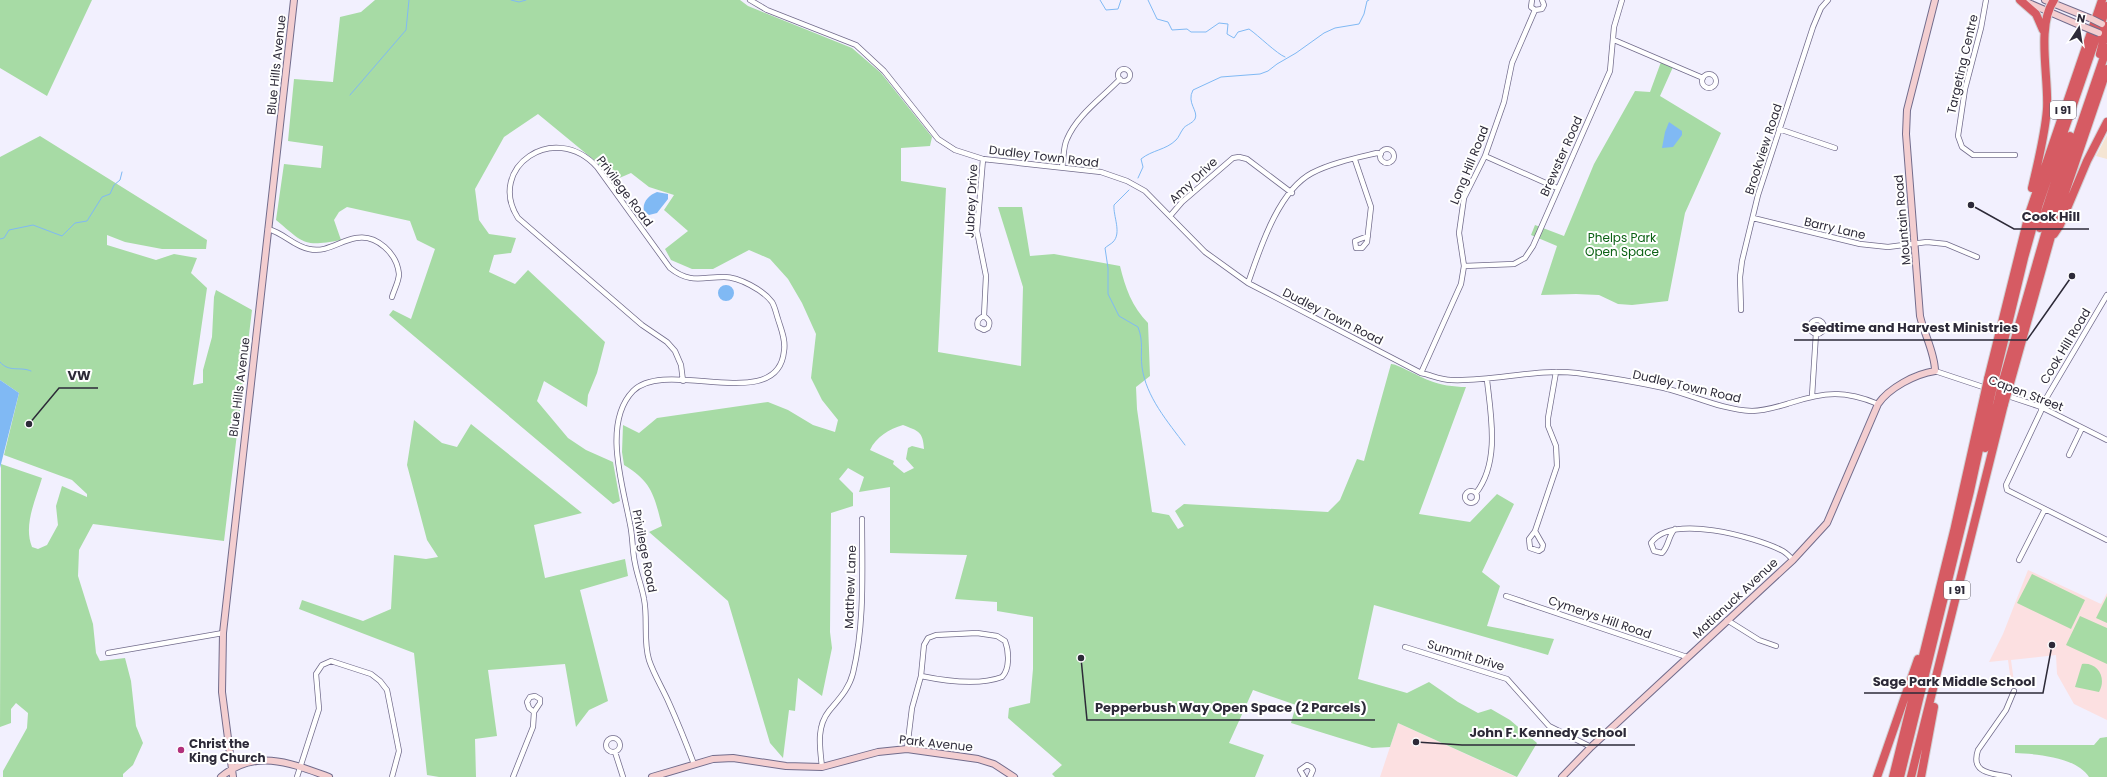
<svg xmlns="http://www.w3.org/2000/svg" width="2107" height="777" viewBox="0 0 2107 777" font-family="Poppins,sans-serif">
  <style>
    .industrial { fill: #f5e5d3 }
    .education { fill: #fce0e1 }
    .green { fill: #a7dba5; fill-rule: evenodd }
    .water { fill: #80b9f4 }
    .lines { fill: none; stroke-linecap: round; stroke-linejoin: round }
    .stream { stroke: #80b9f4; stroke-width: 1 }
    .street-casing { stroke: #726c8c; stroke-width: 6 }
    .secondary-casing { stroke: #726c8c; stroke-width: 8 }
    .highway-casing { stroke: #d1d0d3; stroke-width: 10 }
    .street { stroke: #fff; stroke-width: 4.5 }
    .secondary { stroke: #f3ced0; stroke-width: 6 }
    .highway { stroke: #d65b63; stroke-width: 8 }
    .secondary-bridge-casing { stroke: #726c8c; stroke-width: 8; stroke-linecap: butt }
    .highway-bridge-casing { stroke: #d1d0d3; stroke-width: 10; stroke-linecap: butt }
    .secondary-bridge { stroke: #f3ced0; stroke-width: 6 }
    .highway-bridge { stroke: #d65b63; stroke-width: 8 }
    .poi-dot { fill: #b1307b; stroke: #fff; stroke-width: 1.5 }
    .labels { text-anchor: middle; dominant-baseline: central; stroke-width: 4; stroke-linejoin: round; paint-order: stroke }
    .shield { fill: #fff; stroke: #6c6a74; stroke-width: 1 }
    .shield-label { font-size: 11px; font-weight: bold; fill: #2d2a38 }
    .street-label { font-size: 12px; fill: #2d2a38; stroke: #fff }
    .park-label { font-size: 12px; fill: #0b6114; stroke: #fff }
    .poi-label { font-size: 12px; font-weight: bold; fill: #2d2a38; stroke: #fff; text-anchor: start }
    .leader { fill: none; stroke: #2d2a38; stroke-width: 1.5 }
    .callout-dot { fill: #2d2a38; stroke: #fff; stroke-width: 1.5 }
    .callout-label { font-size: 13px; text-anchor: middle; font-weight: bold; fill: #2d2a38; stroke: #fff; stroke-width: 4; stroke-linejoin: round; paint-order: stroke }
  </style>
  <rect width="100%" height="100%" fill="#f2f0fe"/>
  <path class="industrial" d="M2107,135V159L2096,156Z"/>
  <path class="education" d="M2028,570L2101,604L2107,593V720L2074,704L2057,674L2056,655L2011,660L2014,682H2011L2008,660L1989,662L2003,634Z
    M1398,723L1516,777H1380Z"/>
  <path class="green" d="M0,0H92L47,96L0,68Z
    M375,0H740L748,6L852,48L881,73L932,137L930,146L901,148V181L946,188L938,352L1021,366L1023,287L998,207H1022L1030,256L1054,254L1120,266C1125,287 1132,307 1148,323L1150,376L1136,387L1137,409L1152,512L1169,515L1178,529L1184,526L1175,511L1184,504L1328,512L1340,500L1357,459L1364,461L1391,364C1395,363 1422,378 1428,380C1440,385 1454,387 1466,387L1419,514L1470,522L1497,494L1514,504L1482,572L1500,586L1487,626L1554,639L1548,655L1374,605L1358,679L1407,693L1429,682L1458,702L1478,713L1491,709L1510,720L1537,743L1517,777L1398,723L1390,747L1372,748L1291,723L1296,705L1253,690L1229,743L1264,755L1255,777H1055L1052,774L1062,765L1008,718L1009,708L1030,703L1033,669V617L997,611V602L955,599L967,555L890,553V487L859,492L864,477L848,468L839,479L853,493V506L831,513L830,632L832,648L822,696L798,678L795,711L789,710L783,758L770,743L728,601L649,532L662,526C654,495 652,482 624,465L622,452L623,425L639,433L657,418L768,402L788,410L813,425L835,432L838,420L822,400L811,378L816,334L802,303L788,279L770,259L749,250L713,269H692L671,260L665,249L688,231L664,210L674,195L649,187L631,173L617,179L538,114L504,137L475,189L479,220L489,234L516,238L511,253L494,255L489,272L515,284L528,270L605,342L597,373L588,395L587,407L544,381L537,401L568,438L586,450L613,462L620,501L613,504L389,315L393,310L411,319L435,249L417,240L410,221L347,207L339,212L334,220L341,240C303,247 305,244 276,220L284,164L321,168L323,146L288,141L294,79L333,82L340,17L361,12ZM903,425C918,431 923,431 924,449L912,446L908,448L906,459L914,468L904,473L893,464L894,461L870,450C876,437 889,429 903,425Z
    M1661,62L1673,67L1660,96L1721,133L1685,213L1668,301L1632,305L1618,304L1599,295L1576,294L1541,295L1557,246L1531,235L1535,225L1564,236L1594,164L1635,91L1650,92Z
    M40,136L207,240L206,249H162L125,242L107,235V245L156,260L174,254L197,258L191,273L207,288L193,385L203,383V370L212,337L214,297L216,290L252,310L224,541L93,524L79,550L78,576L93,624L96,653L100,661L125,658L131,681L136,726L143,743L133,765L123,774V777H3V771L27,728L28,713L16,703L11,709V723L0,727L1,464L42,478C36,499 23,525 32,547L38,549L47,545L58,525L56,506L62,486L87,497V494L72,480L4,455L19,393L0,380V157Z
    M414,420L442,443L457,447L471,424L582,513L534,525L545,578L625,559L628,576L580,590L608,701L589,710L576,727L565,664L488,670L497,736L475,739L476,777H439L427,775L414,653L299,609L302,600L363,621L391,609L394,555L426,559L438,557L427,540L407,465Z
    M2032,574L2085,600L2071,629L2017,603Z
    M2107,596V623L2096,618Z
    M2080,616L2107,628V664L2066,645Z
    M2082,664C2098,662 2107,678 2099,692L2075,687Z
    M2107,737V777H2089C2076,757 2037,754 2015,753V745H2094L2100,738Z"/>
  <path class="water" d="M1669,122L1682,131V135L1673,147L1662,148L1665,132Z
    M657,192L668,194V199L657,213L649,215L644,211C642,202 649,195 657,192Z
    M718 293a8 8 0 1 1 16 0a8 8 0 1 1-16 0Z
    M0,380L19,393L0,468Z"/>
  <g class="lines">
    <path class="stream" d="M511,0L519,2L526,0
      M1100,0L1106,10L1118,9L1121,0
      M1148,0L1157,19L1168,22L1172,30L1187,29L1191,32H1206L1219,23L1228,24L1227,34L1234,38L1238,32L1249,29C1259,36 1277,54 1285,57
      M350,95L406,30L409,0
      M1138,178L1143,167L1141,159C1152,150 1166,150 1176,140C1179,137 1180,133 1183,129C1185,125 1192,124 1195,119C1199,111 1186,103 1193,90L1221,77L1260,74L1268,71L1277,64L1296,53L1324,33L1335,28L1359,24L1364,14L1367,1L1369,0
      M1129,190L1114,205C1113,216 1122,233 1113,242C1111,244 1107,246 1105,248L1108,268V294L1119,316L1138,327C1144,343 1140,352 1142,367C1146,397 1168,422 1185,445
      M0,239L4,238L9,230L33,225L62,236L75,223L87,221L102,197L110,194L114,185L120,180L122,172
      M0,362C9,373 20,366 31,371"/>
    <g class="street-casing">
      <path id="street" d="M750,0L767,10L856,45L884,71L938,139L955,150L983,159L1101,172L1127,181L1145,191L1205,252L1248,283L1421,373C1431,375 1441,380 1451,380C1493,382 1536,368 1577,373C1606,377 1636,382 1664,388C1693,395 1722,410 1752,411C1765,411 1777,407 1790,403C1825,392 1844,390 1878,404
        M1532,0L1531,7L1535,10
        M1986,0L1981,28L1965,89L1958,136L1962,147L1973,155H2015
        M1535,10L1542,9L1544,5L1542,0
        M1614,40L1703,78
        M1118 75a6 6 0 1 1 12 0a6 6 0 1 1-12 0Z
        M1702 81a7 7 0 1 1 14 0a7 7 0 1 1-14 0Z
        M1779,129L1835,148
        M1380 156a7 7 0 1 1 14 0a7 7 0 1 1-14 0Z
        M1485,156L1557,188
        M983,159L977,231L986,276L984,316C989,320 991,322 988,328L984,330L978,327C976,321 979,318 984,316
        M1355,160L1371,207L1367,242L1362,248H1356L1355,241L1368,236
        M1062,167C1064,158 1063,147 1067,139C1077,115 1102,98 1120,79
        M1170,216L1182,202L1233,158L1239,157L1247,159L1292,193
        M1753,218L1860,244L1888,247L1927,242L1946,244L1977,257
        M268,229C284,233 293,246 309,249C327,253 339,241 356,238C377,234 397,254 399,274C399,281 394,290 392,297
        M1464,266L1514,264L1525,258L1533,246L1610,71L1614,27L1622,0
        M1248,283C1260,249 1278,191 1312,173C1331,163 1356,158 1377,153L1381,154
        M2107,295L2041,407V411L2006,485L2007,490L2107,540
        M1741,310L1740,277L1742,261L1758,195L1813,27L1821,8L1828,0
        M1810 327a7 7 0 1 1 14 0a7 7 0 1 1-14 0Z
        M1935,371L1986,388
        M1421,373L1461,284L1464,266L1459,233L1464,198L1485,156L1504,102L1512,63L1535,10
        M683,381L681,365L675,351L667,342L642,325L518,218C486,168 554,120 597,167L670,268C690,284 702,277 724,277C739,277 763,290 772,302C775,307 776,313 778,319C781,329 786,340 784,351C778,415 666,357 633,391C602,423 623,486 630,524C633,537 632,550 635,563C637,575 642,587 644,599C648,618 643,641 649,660C654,675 663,689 669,703C678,723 686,743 694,764
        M2005,395L2041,407L2107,440
        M1812,396L1816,333
        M2069,455L2082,428
        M1465 497a6 6 0 1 1 12 0a6 6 0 1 1-12 0Z
        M1476,493C1500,462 1491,416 1487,380
        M1675,529C1668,536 1669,546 1662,553L1654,551L1651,543C1671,513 1754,537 1781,550C1786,552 1789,556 1793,560
        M1535,531L1543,545L1542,549L1539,551L1530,548L1529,539L1535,531L1557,466L1556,446L1548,426V418L1556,372
        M2019,560L2045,509
        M1506,596L1687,657
        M1727,620L1759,640L1776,646
        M977,633L997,636L1005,641C1009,651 1010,669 1002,677C978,686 945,681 921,676L924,645L928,638L936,635Z
        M1405,647L1507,679L1549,726L1591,747
        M108,653L223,633
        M606 745a7 7 0 1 1 14 0a7 7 0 1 1-14 0Z
        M907,749L912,708L921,676
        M615,752L623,777
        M822,767C820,748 816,727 829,711C839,699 849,689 853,673C865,623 862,570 862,519
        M297,777L319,709L316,674L322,665L331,661L371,674L380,681L387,690L399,751L392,777
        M513,777L533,727L534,712L540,703V699L535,696L530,697L527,702L529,708L534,712
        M1304,777L1300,770L1307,765L1311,767L1313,770L1310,777
        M2009,777C1992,773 1970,774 1978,750L2006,710L2014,691"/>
    </g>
    <g class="secondary-casing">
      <path id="secondary" d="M2045,0L2092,19
        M2024,1L2082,26
        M221,777C255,748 291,763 329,777
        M233,777L222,692L223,633L294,0
        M652,777L713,759L733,758L786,766L822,767L878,752L907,749L978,759L994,764L1014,777
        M1562,777L1591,747L1793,560L1827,523L1878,404C1889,388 1915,374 1935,371C1935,353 1924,334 1920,316L1906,134L1907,110L1935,0"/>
    </g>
    <g class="highway-casing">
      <path id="highway" d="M2020,0L2036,14L2043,30
        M2100,54L2107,26
        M2032,188C2038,162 2045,135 2047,109C2049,78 2036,26 2054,0
        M2040,228L2070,136
        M2054,234L2060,225L2087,161L2107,122
        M1988,379L2029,214L2102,0
        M1994,382L2024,258L2039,204L2107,6
        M2002,384L2054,203L2107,48
        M2009,387L2055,222L2107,69
        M1985,448L1998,401
        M1877,777L1918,659
        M1893,777L1954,531L1984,397
        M1900,777L1970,491L1990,399
        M1911,777L2004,404
        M1921,777L1934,707"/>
    </g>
    <use href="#street" class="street"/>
    <use href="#secondary" class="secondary"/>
    <use href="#highway" class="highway"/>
    <g class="secondary-bridge-casing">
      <path id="secondary-bridge" d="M2092,19L2102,24
        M2082,26L2099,33"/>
    </g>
    <g class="highway-bridge-casing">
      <path id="highway-bridge" d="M1984,397L1988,379
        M1990,399L1994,382
        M1998,401L2002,384
        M2004,404L2009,387"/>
    </g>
    <use href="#secondary-bridge" class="secondary-bridge"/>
    <use href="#highway-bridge" class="highway-bridge"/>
  </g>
  <circle class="poi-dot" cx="181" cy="750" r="4"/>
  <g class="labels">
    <g class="shield">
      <rect x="2050" y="101" width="26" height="18" rx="3"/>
      <rect x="1944" y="581" width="26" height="18" rx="3"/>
    </g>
    <g class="shield-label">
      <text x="2063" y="110">I 91</text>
      <text x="1957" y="590">I 91</text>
    </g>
    <g class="street-label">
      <text transform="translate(1962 64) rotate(-77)">Targeting Centre</text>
      <text transform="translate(276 65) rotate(-84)">Blue Hills Avenue</text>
      <text transform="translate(1763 149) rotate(-72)">Brookview Road</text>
      <text transform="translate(1044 156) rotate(7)">Dudley Town Road</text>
      <text transform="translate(1561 156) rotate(-66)">Brewster Road</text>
      <text transform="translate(1469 165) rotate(-68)">Long Hill Road</text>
      <text transform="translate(1193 180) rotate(-43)">Amy Drive</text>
      <text transform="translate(625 191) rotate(53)">Privilege Road</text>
      <text transform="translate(971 201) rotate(-87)">Jubrey Drive</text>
      <text transform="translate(1902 220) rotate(-95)">Mountain Road</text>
      <text transform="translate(1835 228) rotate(13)">Barry Lane</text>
      <text transform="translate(1333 316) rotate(27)">Dudley Town Road</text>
      <text transform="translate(2065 346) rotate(-59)">Cook Hill Road</text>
      <text transform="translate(1687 386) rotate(13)">Dudley Town Road</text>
      <text transform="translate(239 387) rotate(-83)">Blue Hills Avenue</text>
      <text transform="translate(2026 393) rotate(21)">Capen Street</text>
      <text transform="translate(645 551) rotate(79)">Privilege Road</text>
      <text transform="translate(850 587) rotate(-88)">Matthew Lane</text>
      <text transform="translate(1735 598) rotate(-43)">Matianuck Avenue</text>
      <text transform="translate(1600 617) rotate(19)">Cymerys Hill Road</text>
      <text transform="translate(1466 655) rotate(17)">Summit Drive</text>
      <text transform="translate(936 743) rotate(6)">Park Avenue</text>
    </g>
    <g class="park-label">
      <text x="1622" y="237">Phelps Park<tspan x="1622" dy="14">Open Space</tspan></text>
    </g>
    <g class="poi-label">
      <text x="189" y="743">Christ the<tspan x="189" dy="14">King Church</tspan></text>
    </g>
  </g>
  <path class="leader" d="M1971 205L2014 229H2089M2072 276L2027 340H1794M29 424L59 388H98M2052 645L2043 693H1864M1081 658L1087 720H1375M1416 742L1462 745H1635"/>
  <g class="callout-dot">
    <circle cx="1971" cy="205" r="4"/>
    <circle cx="2072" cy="276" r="4"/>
    <circle cx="29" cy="424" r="4"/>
    <circle cx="2052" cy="645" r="4"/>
    <circle cx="1081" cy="658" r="4"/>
    <circle cx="1416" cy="742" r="4"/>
  </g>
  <g class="callout-label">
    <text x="2051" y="221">Cook Hill</text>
    <text x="1910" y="332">Seedtime and Harvest Ministries</text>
    <text x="79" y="380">VW</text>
    <text x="1954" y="686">Sage Park Middle School</text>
    <text x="1231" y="712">Pepperbush Way Open Space (2 Parcels)</text>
    <text x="1548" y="737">John F. Kennedy School</text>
  </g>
  <g transform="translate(2079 28) rotate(12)" stroke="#ffffff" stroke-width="3" paint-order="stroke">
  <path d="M0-3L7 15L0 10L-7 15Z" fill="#2d2a38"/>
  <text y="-6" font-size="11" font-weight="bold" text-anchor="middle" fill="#2d2a38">N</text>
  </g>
</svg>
